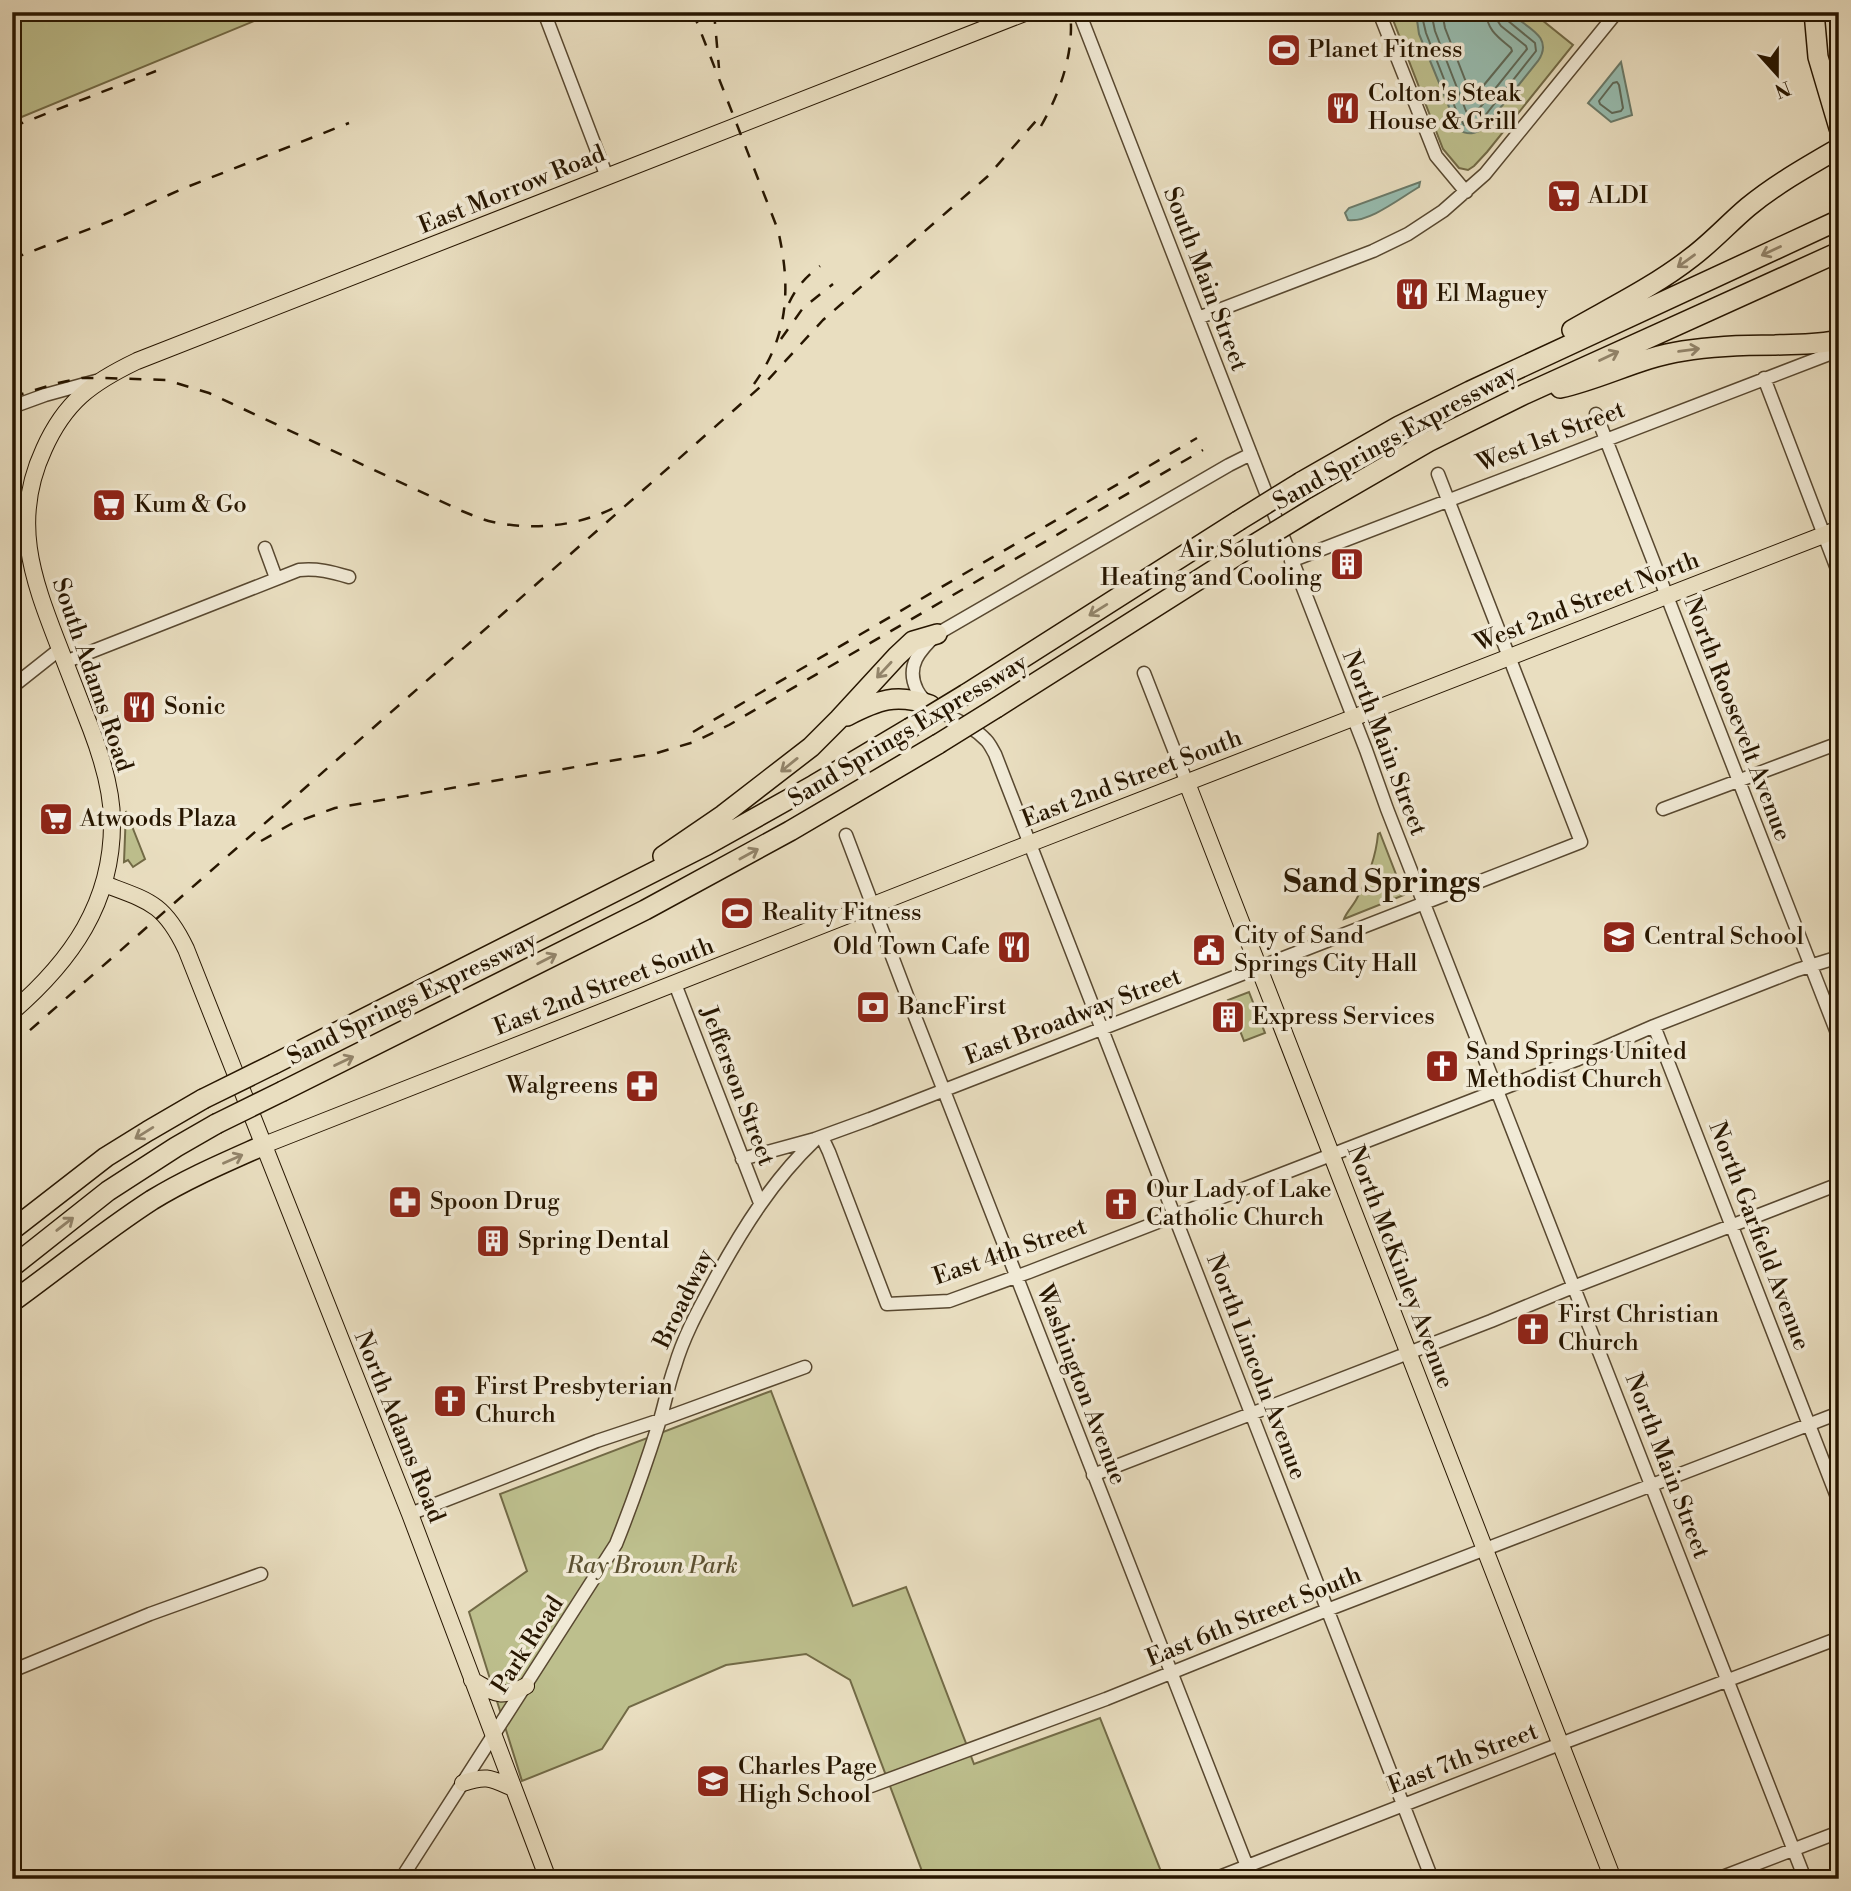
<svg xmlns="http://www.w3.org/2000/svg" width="1851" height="1891" viewBox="0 0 1851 1891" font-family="'Libre Bodoni',serif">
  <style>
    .green { fill: #bdbf8d; stroke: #726a46; stroke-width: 2 }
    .water { fill: #97bcaf; stroke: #6a7a69; stroke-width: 2 }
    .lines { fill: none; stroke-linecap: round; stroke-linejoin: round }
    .shore { stroke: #5f6958; stroke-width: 2 }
    .minor-casing { stroke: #584830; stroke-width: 15 }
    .major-casing { stroke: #271600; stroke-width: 18 }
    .highway-casing { stroke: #271600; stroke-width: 22 }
    .minor { stroke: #f1ead6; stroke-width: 12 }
    .major { stroke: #e9dec0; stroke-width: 16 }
    .highway { stroke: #e9dec0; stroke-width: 19 }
    .rail { stroke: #271600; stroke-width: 2.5; stroke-dasharray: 12 12; stroke-linecap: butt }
    .highway-bridge-casing { stroke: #271600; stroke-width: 22; stroke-linecap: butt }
    .highway-bridge { stroke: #e9dec0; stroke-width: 19 }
    .oneway { stroke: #92846a }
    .labels { text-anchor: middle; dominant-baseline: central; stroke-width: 7; stroke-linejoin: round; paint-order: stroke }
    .poi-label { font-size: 24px; fill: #271600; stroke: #f1ead6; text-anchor: start }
    .street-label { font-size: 24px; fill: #271600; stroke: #f1ead6 }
    .park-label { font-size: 24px; font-style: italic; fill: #5c5131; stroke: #f1ead6 }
    .district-label { font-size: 32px; font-weight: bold; fill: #271600; stroke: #f1ead6 }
  </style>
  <rect width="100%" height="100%" fill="#e9dec0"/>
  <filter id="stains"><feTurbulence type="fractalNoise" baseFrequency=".00286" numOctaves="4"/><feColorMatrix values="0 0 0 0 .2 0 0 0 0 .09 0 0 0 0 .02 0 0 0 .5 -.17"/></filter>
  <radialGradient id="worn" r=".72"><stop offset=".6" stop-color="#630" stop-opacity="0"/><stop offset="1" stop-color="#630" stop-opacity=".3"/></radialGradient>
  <path class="green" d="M12,12H276L12,121Z
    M1390,12H1532L1573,45L1487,152L1474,166L1468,170L1459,168L1443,149Z
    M126,811L145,859L133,867L128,860L124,862Z
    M1380,833L1404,895L1344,919C1346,913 1352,907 1356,900C1367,880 1376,857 1378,834Z
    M1249,992L1265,1033L1244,1041L1228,1000Z
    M771,1391L853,1606L906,1587L974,1764L1100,1718L1164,1879H925L850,1680L806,1654L726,1665L629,1707L602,1749L522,1781L469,1612L527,1571L500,1494Z"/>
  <path class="water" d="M1414,12H1509C1525,27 1555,36 1538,61L1485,127C1476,134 1468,136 1458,129L1419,34L1417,20Z
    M1621,62L1632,115L1611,122L1588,103Z
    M1420,182L1419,187C1400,198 1369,223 1348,220L1345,213L1349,208Z"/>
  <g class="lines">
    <path class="shore" d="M1421,12L1426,33L1458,115L1464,125L1472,126L1480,122L1536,51L1535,43L1507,20L1505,12
      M1431,12L1435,31L1466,111L1471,117L1474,115L1527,49L1526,46L1501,26L1497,20L1496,12
      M1442,12L1445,28L1471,95L1474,97L1512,51L1511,48C1498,37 1487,30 1486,12
      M1617,82L1619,85L1623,108L1621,111L1612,113L1600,104L1599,101L1613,83Z"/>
    <g class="minor-casing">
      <path id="minor" d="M544,12L607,177
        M1079,12L1366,750L1387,809L1805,1879
        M1379,12L1436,156L1466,192
        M1198,318L1373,251L1408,234L1443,211L1485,174L1617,12
        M1764,378L1839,574
        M12,407L45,395L96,381
        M1596,414L1839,1038
        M1251,454L1229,465L937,634C920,650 905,666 917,690C920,696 926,702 931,706C949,718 971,724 986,740C990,744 992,749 995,754L1432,1879
        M12,502L26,533
        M265,548L276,578
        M1291,561L1827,355
        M65,662L299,570C317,568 332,572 349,577
        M1144,673L1187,783
        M12,687L60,649
        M1663,809L1839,743
        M846,835L912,1009L1252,1879
        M675,984L760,1203
        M1654,1026L1839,1502
        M822,1137L829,1152L887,1304L949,1301L1029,1272L1576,1060L1654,1026L1797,970L1839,957
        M742,1159L815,1139L870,1119L1581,842L1438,474
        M1093,1475L1491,1321L1573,1287L1839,1184
        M410,1514L597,1441L660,1420L805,1367
        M12,1673L19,1668L150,1614L261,1574
        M871,1786L1106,1699L1327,1610L1839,1413
        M401,1879L616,1544C632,1504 646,1464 659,1423C665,1404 668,1385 675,1366C684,1335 700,1307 715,1279C743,1228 773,1180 815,1140
        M1214,1879L1547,1749L1839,1638
        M1717,1879L1839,1832"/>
    </g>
    <g class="major-casing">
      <path id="major" d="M1187,783L1613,1879
        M104,884C149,901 164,903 186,949L410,1514L548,1879
        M12,1012C71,961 113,903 112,821C112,790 102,758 91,729C80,700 69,672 58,644C32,577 11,520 44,449C65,402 91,383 137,361L1027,12
        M264,1145L1013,850L1839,529
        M472,1680C497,1694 499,1699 526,1686
        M463,1783C487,1775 490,1778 513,1788"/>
    </g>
    <g class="highway-casing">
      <path id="highway" d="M1814,12L1818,57L1839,128
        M1572,330C1612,307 1655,286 1692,257C1712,242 1729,223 1748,207C1776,184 1808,166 1839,148
        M1560,388C1602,379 1641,357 1683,351C1714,346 1744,345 1775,345C1796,344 1818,345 1839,340
        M1301,482L1399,426L1470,391L1839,220
        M1314,508L1428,442L1525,394L1839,252
        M966,694L1238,521
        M996,708L1247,549
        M847,716C878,700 896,693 930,705
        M663,856L723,815L811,747L839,719L897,656L913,641L937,634
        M274,1064L707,845L814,785L910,728
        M283,1091L645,910L790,831L938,744
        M12,1230L106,1157L148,1131L203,1099
        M12,1267L108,1191L176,1147L216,1124
        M12,1302C59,1268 104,1231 152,1200C188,1178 226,1162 264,1145"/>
    </g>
    <use href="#minor" class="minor"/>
    <use href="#major" class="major"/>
    <use href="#highway" class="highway"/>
    <path class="rail" d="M693,12L778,230C791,287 789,335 754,384
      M714,12L719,68
      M1041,126C1060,93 1075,51 1070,12
      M12,127L156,71
      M12,259L115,219L182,189L349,123
      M789,303C797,286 806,277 820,266
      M781,339L803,308L833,284
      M12,397L58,383L82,378H104L166,380L209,393L462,511C472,515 483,520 493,522C536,531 579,526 618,506
      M693,732L1197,438
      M261,841L291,824L335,808L657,753L694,742L729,725L1203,450
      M12,1046L767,381L823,320L988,176L1042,114"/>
    <g class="highway-bridge-casing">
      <path id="highway-bridge" d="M1238,521L1301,482
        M1247,549L1314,508
        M910,728L966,694
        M938,744L996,708
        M203,1099L274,1064
        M216,1124L283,1091"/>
    </g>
    <use href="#highway-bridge" class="highway-bridge"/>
  </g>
  <defs><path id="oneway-shaft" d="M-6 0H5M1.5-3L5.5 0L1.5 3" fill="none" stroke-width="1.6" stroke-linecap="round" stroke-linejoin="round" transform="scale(1.75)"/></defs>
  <g class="oneway">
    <use href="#oneway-shaft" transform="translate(1771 251) rotate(155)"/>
    <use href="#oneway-shaft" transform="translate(1686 261) rotate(144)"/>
    <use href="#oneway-shaft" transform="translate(1689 350) rotate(-8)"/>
    <use href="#oneway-shaft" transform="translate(1609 356) rotate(-25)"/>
    <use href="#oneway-shaft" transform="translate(1098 610) rotate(148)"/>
    <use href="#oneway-shaft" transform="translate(884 670) rotate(133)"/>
    <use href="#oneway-shaft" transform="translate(789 765) rotate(141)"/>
    <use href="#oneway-shaft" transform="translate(749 854) rotate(-29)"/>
    <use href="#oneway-shaft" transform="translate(547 959) rotate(-27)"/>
    <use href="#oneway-shaft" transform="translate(344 1061) rotate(-26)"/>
    <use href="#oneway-shaft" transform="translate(144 1133) rotate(148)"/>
    <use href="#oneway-shaft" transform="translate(233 1159) rotate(-24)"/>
    <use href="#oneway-shaft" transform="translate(65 1224) rotate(-38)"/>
  </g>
  <defs>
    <g id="stadium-square" transform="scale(1.75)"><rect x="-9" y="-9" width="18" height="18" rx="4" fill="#8f2418" stroke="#f1ead6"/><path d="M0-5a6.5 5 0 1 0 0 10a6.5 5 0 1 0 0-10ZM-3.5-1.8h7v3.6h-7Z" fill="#fff"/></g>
    <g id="restaurant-square" transform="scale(1.75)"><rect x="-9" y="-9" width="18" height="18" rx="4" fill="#8f2418" stroke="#f1ead6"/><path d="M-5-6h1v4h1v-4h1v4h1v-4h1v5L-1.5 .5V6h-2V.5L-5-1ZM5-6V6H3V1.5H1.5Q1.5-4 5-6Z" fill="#fff"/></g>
    <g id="supermarket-square" transform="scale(1.75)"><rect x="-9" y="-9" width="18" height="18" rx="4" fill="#8f2418" stroke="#f1ead6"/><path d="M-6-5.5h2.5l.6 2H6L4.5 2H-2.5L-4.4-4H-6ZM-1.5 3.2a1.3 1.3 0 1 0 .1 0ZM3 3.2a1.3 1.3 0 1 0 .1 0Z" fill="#fff"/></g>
    <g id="building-square" transform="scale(1.75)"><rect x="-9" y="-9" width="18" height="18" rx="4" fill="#8f2418" stroke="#f1ead6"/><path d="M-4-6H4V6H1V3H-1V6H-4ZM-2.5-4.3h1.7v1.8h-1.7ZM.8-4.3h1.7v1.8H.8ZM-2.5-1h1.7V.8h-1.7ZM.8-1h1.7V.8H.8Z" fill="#fff"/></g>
    <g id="school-square" transform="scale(1.75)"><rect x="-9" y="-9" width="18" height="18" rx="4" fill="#8f2418" stroke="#f1ead6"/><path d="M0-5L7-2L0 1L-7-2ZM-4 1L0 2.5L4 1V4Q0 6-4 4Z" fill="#fff"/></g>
    <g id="civic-square" transform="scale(1.75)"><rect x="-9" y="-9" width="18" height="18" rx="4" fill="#8f2418" stroke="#f1ead6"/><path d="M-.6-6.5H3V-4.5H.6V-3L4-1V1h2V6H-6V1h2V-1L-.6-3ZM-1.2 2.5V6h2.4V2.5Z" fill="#fff"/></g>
    <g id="bank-square" transform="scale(1.75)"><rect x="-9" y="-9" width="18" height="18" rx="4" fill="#8f2418" stroke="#f1ead6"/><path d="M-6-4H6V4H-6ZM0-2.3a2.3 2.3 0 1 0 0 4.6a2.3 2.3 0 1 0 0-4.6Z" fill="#fff"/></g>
    <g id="church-square" transform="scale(1.75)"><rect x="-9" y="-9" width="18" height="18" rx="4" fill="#8f2418" stroke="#f1ead6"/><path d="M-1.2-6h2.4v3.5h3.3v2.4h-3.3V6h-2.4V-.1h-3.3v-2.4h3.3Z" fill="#fff"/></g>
    <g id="pharmacy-square" transform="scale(1.75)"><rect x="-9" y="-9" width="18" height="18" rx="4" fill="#8f2418" stroke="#f1ead6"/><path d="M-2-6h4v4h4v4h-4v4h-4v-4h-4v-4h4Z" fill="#fff"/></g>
  </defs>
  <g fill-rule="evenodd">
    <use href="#stadium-square" x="1284" y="50"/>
    <use href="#restaurant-square" x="1343" y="108"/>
    <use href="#supermarket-square" x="1564" y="196"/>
    <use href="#restaurant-square" x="1412" y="294"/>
    <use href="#supermarket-square" x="109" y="505"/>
    <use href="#building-square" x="1347" y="564"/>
    <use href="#restaurant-square" x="139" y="707"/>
    <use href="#supermarket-square" x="56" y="819"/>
    <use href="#stadium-square" x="737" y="913"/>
    <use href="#school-square" x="1619" y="937"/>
    <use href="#restaurant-square" x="1014" y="947"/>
    <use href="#civic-square" x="1209" y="950"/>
    <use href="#bank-square" x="873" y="1007"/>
    <use href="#building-square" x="1228" y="1017"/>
    <use href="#church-square" x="1442" y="1066"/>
    <use href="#pharmacy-square" x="642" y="1086"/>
    <use href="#pharmacy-square" x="405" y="1202"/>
    <use href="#church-square" x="1121" y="1204"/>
    <use href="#building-square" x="493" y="1241"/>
    <use href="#church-square" x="1533" y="1329"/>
    <use href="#church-square" x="450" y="1401"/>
    <use href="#school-square" x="713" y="1781"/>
  </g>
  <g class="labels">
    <g class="poi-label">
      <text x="1308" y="50">Planet Fitness</text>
      <text x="1368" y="94">Colton's Steak<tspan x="1368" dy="28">House &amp; Grill</tspan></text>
      <text x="1588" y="196">ALDI</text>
      <text x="1436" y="294">El Maguey</text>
      <text x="134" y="505">Kum &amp; Go</text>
      <text x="1322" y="550" text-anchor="end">Air Solutions<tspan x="1322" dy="28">Heating and Cooling</tspan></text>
      <text x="164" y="707">Sonic</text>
      <text x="80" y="819">Atwoods Plaza</text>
      <text x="762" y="913">Reality Fitness</text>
      <text x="1234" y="936">City of Sand<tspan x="1234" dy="28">Springs City Hall</tspan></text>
      <text x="1644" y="937">Central School</text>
      <text x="990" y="947" text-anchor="end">Old Town Cafe</text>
      <text x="898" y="1007">BancFirst</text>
      <text x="1252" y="1017">Express Services</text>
      <text x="1466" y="1052">Sand Springs United<tspan x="1466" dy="28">Methodist Church</tspan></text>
      <text x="618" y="1086" text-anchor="end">Walgreens</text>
      <text x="1146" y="1190">Our Lady of Lake<tspan x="1146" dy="28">Catholic Church</tspan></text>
      <text x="430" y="1202">Spoon Drug</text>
      <text x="518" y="1241">Spring Dental</text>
      <text x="1558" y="1315">First Christian<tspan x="1558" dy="28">Church</tspan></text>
      <text x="475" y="1387">First Presbyterian<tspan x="475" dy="28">Church</tspan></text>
      <text x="738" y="1767">Charles Page<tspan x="738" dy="28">High School</tspan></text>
    </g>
    <g class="street-label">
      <text transform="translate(512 190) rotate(-22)">East Morrow Road</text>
      <text transform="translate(1205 279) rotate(69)">South Main Street</text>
      <text transform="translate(1551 437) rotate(-21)">West 1st Street</text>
      <text transform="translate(1395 438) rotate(-29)">Sand Springs Expressway</text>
      <text transform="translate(1587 602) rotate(-21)">West 2nd Street North</text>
      <text transform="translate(92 675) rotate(71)">South Adams Road</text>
      <text transform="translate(1737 719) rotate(69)">North Roosevelt Avenue</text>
      <text transform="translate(908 731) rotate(-31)">Sand Springs Expressway</text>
      <text transform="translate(1384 743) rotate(69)">North Main Street</text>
      <text transform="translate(1132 779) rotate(-21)">East 2nd Street South</text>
      <text transform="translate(604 987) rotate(-21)">East 2nd Street South</text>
      <text transform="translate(412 999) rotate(-26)">Sand Springs Expressway</text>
      <text transform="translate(1073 1017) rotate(-21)">East Broadway Street</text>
      <text transform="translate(737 1086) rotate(69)">Jefferson Street</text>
      <text transform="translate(1759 1236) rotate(69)">North Garfield Avenue</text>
      <text transform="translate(1010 1252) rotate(-19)">East 4th Street</text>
      <text transform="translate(1400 1267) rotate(69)">North McKinley Avenue</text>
      <text transform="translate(684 1299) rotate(-64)">Broadway</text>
      <text transform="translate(1256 1367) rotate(69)">North Lincoln Avenue</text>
      <text transform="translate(1081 1385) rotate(69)">Washington Avenue</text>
      <text transform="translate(399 1427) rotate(68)">North Adams Road</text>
      <text transform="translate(1667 1466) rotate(69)">North Main Street</text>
      <text transform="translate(1254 1617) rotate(-22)">East 6th Street South</text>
      <text transform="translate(528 1645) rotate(-57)">Park Road</text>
      <text transform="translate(1463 1759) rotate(-21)">East 7th Street</text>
    </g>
    <g class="park-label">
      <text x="652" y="1566">Ray Brown Park</text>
    </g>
    <g class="district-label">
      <text x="1382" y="882">Sand Springs</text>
    </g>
  </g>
  <rect width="1851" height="1891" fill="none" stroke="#e9dec0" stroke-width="42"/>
  <rect x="14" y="14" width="1823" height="1863" fill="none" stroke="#271600" stroke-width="3.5"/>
  <rect x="21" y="21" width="1809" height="1849" fill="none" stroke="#271600" stroke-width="2"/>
  <g transform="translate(1777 74) rotate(159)" stroke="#f1ead6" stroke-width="5" paint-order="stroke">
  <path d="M0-5L12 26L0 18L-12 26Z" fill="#271600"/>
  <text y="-10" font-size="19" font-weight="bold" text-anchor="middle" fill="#271600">N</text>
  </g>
  <rect width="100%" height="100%" filter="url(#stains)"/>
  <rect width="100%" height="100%" fill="url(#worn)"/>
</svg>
